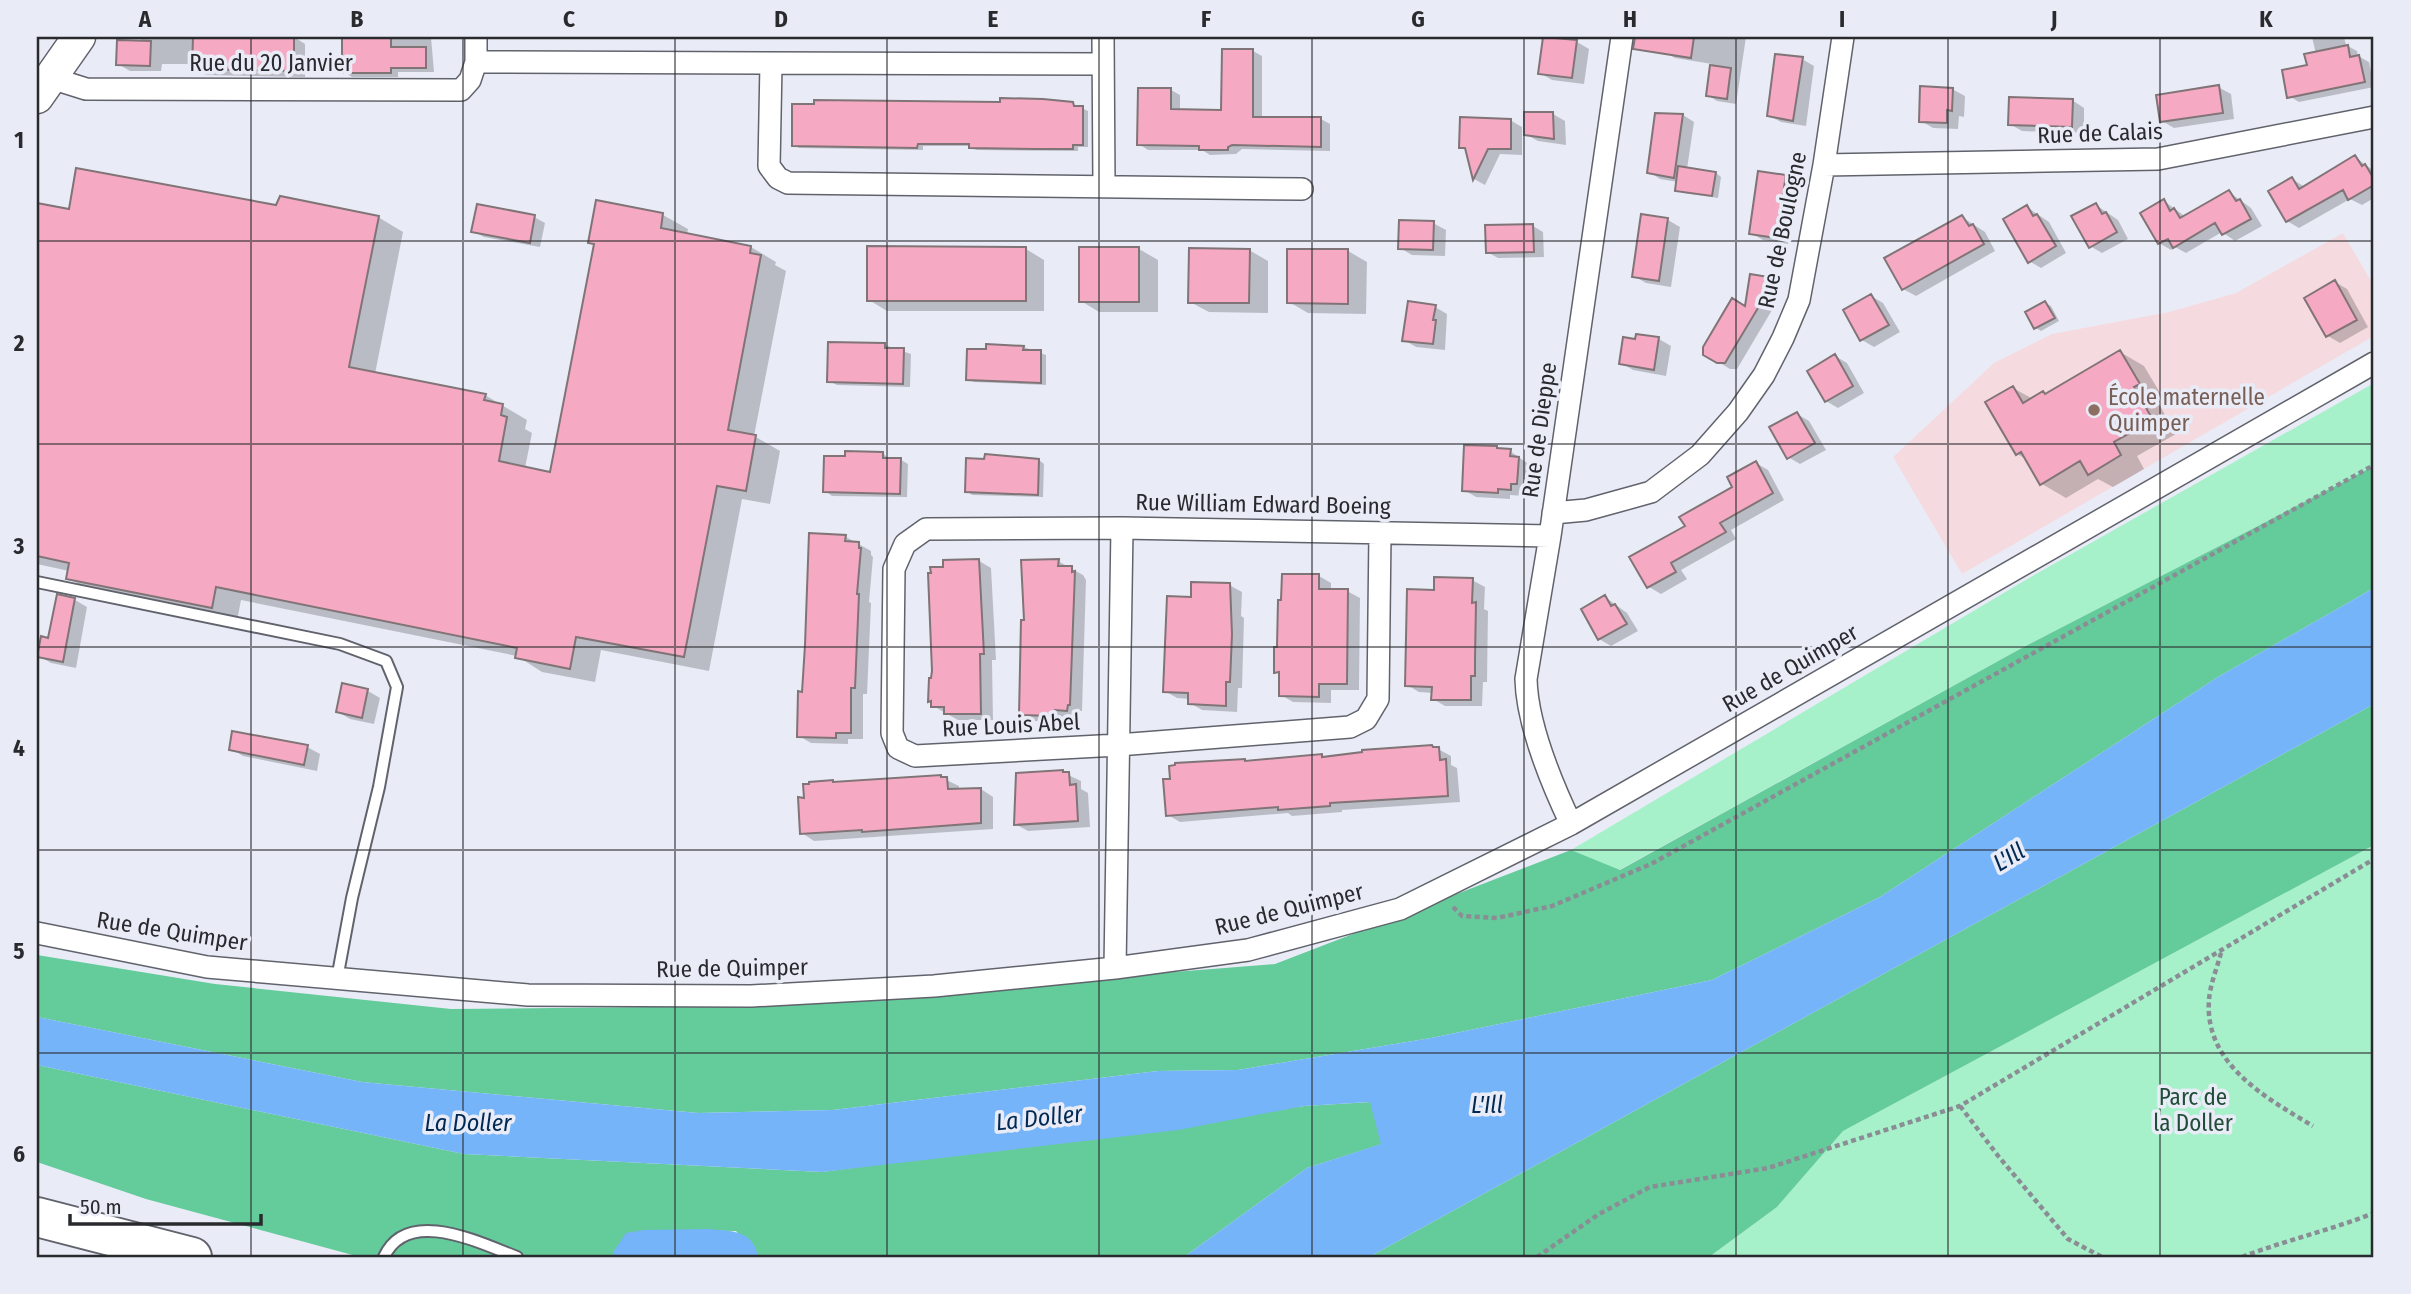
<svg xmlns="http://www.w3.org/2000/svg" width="2411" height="1294" viewBox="0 0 2411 1294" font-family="'Fira Sans Condensed',sans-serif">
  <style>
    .education { fill: #f5dbe0 }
    .green { fill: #a6f0ca }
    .forest { fill: #64cb9b }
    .water { fill: #76b4fa }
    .shadow { fill: #0003 }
    .building { fill: #f6a9c2; stroke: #807477; stroke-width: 2 }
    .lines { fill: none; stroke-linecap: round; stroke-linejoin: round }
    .service-casing { stroke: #61636c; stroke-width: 14 }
    .minor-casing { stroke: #61636c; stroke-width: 24 }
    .secondary-casing { stroke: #61636c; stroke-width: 35 }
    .motorway-casing { stroke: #61636c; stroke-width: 42 }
    .path { stroke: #8b8d95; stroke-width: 4.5; stroke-dasharray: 5 3.5; stroke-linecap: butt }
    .service { stroke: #fff; stroke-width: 10 }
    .minor { stroke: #fff; stroke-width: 21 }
    .secondary { stroke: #fff; stroke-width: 32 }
    .motorway { stroke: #fff; stroke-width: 38 }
    .grid { fill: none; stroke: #292a2e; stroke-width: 2; stroke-opacity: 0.55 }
    .education-dot { fill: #8d6e63; stroke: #e9ecf7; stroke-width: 2.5 }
    .labels { text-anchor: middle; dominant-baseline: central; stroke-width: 7; stroke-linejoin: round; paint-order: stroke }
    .street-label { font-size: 23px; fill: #292a2e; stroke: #e9ecf7 }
    .education-label { font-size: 23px; fill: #785e54; stroke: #e9ecf7; text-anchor: start }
    .park-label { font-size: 23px; fill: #214d38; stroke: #e9ecf7 }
    .water-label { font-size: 24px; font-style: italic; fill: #002954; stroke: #e9ecf7 }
    .neatline { fill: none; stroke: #292a2e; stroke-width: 2.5 }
    .grid-label { font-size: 23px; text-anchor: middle; font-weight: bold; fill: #292a2e }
  </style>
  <rect width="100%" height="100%" fill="#e9ecf7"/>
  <path class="education" d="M2343,233L2374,286V336L1962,574L1893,457L1994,363L2052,334L2169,312L2236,293Z"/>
  <path class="green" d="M2374,383V466L2020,649L1619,870L1571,850L2029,578Z
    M2374,845V1257H1709L1777,1207L1843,1131Z"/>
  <path class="forest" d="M2374,466V588L2218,677L1880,897L1712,980L1431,1038L1238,1070L1158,1071L833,1110L698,1113L362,1082L37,1017V955L215,984L451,1009L743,1006L1275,964L1571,850L1620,870L2020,649Z
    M2374,704V845L1843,1131L1777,1207L1709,1257H1369Z
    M37,1065L464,1154L822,1172L1304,1106L1371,1102L1382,1144L1307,1168L1184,1257H758L736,1231L644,1230L614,1251V1257H360L146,1199L37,1162Z"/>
  <path class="water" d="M2374,588V704L1369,1257H1184L1307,1168L1381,1144L1370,1102L1304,1106L1178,1130L822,1172L464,1154L37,1065V1017L362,1082L698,1113L833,1110L1158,1071L1238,1070L1431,1038L1712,980L1880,897L2218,677Z
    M708,1229C731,1231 754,1230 758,1257H614V1251L626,1233L644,1230Z"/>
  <path class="shadow" d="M143,37H294L305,44V77L206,75L194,68V64H162L161,71H130L118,64Z
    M343,37H431L434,72H398V77H352L344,72Z
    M1668,37H1746L1736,104L1717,101L1707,95L1712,64L1675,58L1666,53Z
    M2312,37H2344L2346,45L2357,51L2358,56L2369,62L2374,87L2299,102L2289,96L2316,54Z
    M1577,42L1589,49L1584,84L1552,80L1540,73Z
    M1253,51L1262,56V119H1321L1330,124V151L1242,149L1236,154L1210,155L1202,150H1148L1139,144L1171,90L1180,95V111H1223Z
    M1802,59L1814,66L1806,126L1781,122L1768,115Z
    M2218,87L2231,94L2234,119L2174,128L2162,121Z
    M1952,89L1965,96L1964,117L1959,116L1958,129L1933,128L1921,121Z
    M2072,100L2084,108V133L2022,131L2010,124Z
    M1073,104L1088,111V147H1078V151L976,150L970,146H923V150L799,148L794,145Z
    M1553,114L1565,121L1566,145L1538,141L1525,134Z
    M1683,115L1694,122L1687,169L1716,173L1721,177L1718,198L1683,193L1677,190L1678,182L1660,179L1649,172Z
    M1510,120L1522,127V155L1500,154L1485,185L1474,179L1467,151L1461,147Z
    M2355,157L2374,171V198L2362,205L2350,199L2299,228L2287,221L2292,179L2305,187Z
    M1785,176L1797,184L1788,244L1763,240L1751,233Z
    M2229,192L2251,208L2262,226L2235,241L2222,232L2186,253L2175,247L2171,250L2159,243L2164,201L2186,217Z
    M37,205L70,211L277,207L378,217L403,232L375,374L485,395L527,420L525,429L532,433L525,468L552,474L595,245L590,242L663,215L688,229L687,235L751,247L776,262L775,265L786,271L754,436L780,451L770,504L742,499L709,671L601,650L595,682L542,672L517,656L241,600L237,621L93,592L68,578L69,571L37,564Z
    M2096,205L2118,220L2128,239L2102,253L2090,246Z
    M2027,207L2049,222L2066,253L2041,268L2029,261Z
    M534,217L545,223L540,247L484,237L473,231Z
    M1962,217L1985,232L1995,251L1916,296L1903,289Z
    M1668,220L1680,227L1671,287L1646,283L1634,276Z
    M1433,223L1446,230L1445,256L1412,255L1400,248Z
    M1533,226L1543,232L1544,257L1498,258L1487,252Z
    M1026,249L1044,260V311H887L869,300Z
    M1139,249L1158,260V312H1099L1081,301Z
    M1249,250L1268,261V313L1209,312L1190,302Z
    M1348,251L1367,262L1366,314L1308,313L1289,302Z
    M1752,276L1769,279L1780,285L1778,300L1737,369H1730L1705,354L1747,309Z
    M2335,282L2347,289L2368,327L2340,343L2328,336Z
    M1871,296L1883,303L1900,332L1874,347L1862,340L1845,311Z
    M2045,303L2051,306L2059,321L2041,331L2036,328Z
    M1435,307L1447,314L1445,350L1416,347L1404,340Z
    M1638,336L1659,339L1671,346L1666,376L1633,370L1621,363L1637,341Z
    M885,345L911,354L910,387L837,385L829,381Z
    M987,346L1024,347L1046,355V385L974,382L968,379L987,351Z
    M2120,352L2144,366L2163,398L2157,401L2176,434L2137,456L2144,469L2113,487L2098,479L2066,498L2042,484L2028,460L2017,454L2013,388L2033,399L2043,393L2046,395Z
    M1835,356L1847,363L1864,393L1838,408L1826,401Z
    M1797,414L1809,421L1826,450L1800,464L1788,457Z
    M1497,447L1510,451L1530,465L1529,490H1523V496L1510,495V499L1476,497L1464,490Z
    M883,453L890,460H901L908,464L907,497L832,496L825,491Z
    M1039,460L1044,464L1043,497L972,495L967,491L986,461Z
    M1756,463L1768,470L1784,500L1731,530L1736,539L1681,570L1687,579L1661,594L1649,587L1687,527L1735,487Z
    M811,535L846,537L871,551V555L873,557L869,602L871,603L867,694H863V739H848V744L811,743L799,736L804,694Z
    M979,561L991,568L996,660H992L993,720H958L933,706L930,701L933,679Z
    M1058,561L1083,575L1086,580L1082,711H1079V717L1067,716L1066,722L1033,721L1021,714Z
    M1319,576L1331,583V591H1347L1360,598L1359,690H1331V703L1293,702L1281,695V675L1276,672Z
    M1472,580L1485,587L1484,609L1488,611L1487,682H1483L1482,706H1445L1433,699V693L1419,692L1407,685Z
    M1229,585L1242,592L1241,616L1244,618L1242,688H1238L1237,712L1202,710L1190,703V699L1177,698L1165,691L1193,599Z
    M1605,597L1627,613L1638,631L1611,646L1599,639Z
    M75,600L87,607L76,668L51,663L39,656Z
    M343,685L368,691L380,698L374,724L350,719L338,712Z
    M307,747L320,754L317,771L243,756L231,749Z
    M1438,749L1451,756V765L1457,768L1460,802L1342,810V812L1292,816L1288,813L1180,822L1168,815L1244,761L1321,756L1326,759Z
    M1066,774L1081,781V789L1088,793L1090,827L1028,831L1015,824Z
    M940,777L959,786V790L981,789L993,797V829L814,841L802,833L806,799L836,784Z"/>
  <path class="building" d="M193,37H294V71L192,69Z
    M342,37H391V47H426V68H391V73H342Z
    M1543,37L1577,40L1572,78L1538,74Z
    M1635,37H1694L1691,58L1633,49Z
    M117,40L151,41L150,66L116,65Z
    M2348,45L2350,57L2359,55L2365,82L2287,98L2282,70L2307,65L2304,54Z
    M1222,49H1253V117H1321V147L1232,145L1228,147V150H1199V146L1137,145L1138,88H1171V109L1221,110Z
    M1775,54L1803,57L1793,121L1767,116Z
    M1710,65L1731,68L1727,99L1706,96Z
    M2219,85L2223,113L2160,122L2156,95Z
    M1920,86L1953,88L1952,111L1947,110V123L1919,122Z
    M2009,97L2073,99L2072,127L2008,125Z
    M1000,98L1043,99L1073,102L1074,106H1083V145H1073V149H1036L969,148V144H918L917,148L792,146V104H814V100L1000,102Z
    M1524,112H1553L1554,139L1524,135Z
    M1655,113L1683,114L1674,178L1647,173Z
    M1460,117L1511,119V149H1488L1473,180L1465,148H1459Z
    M2355,155L2362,166L2365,164L2374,179V185L2348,200L2343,190L2286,222L2268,191L2292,177L2299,189Z
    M1678,166L1716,172L1712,196L1675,191Z
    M76,168L276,205L280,196L379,216L349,367L486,394L484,400L503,404L501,415L507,417L499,461L550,472L594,244L588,243L596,200L663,213L661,228L751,246L750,253L761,255L728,430L756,435L746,491L717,486L684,657L576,637L570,669L515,658L517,648L216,587L212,608L66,579L69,563L37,556V203L69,209Z
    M1758,171L1786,175L1776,238L1749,234Z
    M2229,190L2236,201L2240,199L2251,219L2222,235L2215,223L2173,248L2168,239L2158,244L2140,213L2164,199L2170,211L2174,208L2180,218Z
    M2096,203L2102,214L2106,212L2117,232L2089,248L2071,216Z
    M477,204L535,215L530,243L471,232Z
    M2027,205L2033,216L2037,214L2056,246L2028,263L2003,219Z
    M1641,214L1668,218L1659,281L1632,277Z
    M1962,215L1969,226L1973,224L1984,244L1902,290L1884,258Z
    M1399,220L1434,221L1433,250L1398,249Z
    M1533,224L1534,252L1486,253L1485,225Z
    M867,246L1026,247V301H867Z
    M1079,247H1139V302H1079Z
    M1189,248L1250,249L1249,303H1188Z
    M1287,249H1348V304L1287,303Z
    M1750,274L1769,277L1767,293L1725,363H1717L1703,355V347L1732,298L1745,306Z
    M2335,280L2357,320L2326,337L2304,298Z
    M1871,294L1889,325L1860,341L1843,310Z
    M1408,301L1436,305L1433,320H1436L1433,344L1402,341Z
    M2045,301L2055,318L2034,329L2025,312Z
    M1636,334L1659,337L1654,370L1619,364L1623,337L1635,339Z
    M828,342L885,343V348H904L903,384L827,382Z
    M986,344L1024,346L1023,350H1041V383L966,380L967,349H986Z
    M2120,350L2140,384L2134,387L2153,420L2114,442L2121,455L2088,475L2080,461L2040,485L2021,452L2016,455L1985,402L2013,386L2023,403L2043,391L2045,394Z
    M1835,354L1853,386L1825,402L1807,371Z
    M1797,412L1815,443L1787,459L1769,427Z
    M1464,445L1497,446V448L1511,449L1510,456L1519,457L1517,484H1511V490L1498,489V493L1462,491Z
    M845,451L883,452V458H901L900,494L823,492L824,456H845Z
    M985,454L1039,459L1038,495L965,492L966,458L984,459Z
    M1756,461L1773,493L1720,523L1726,532L1671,563L1676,572L1647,588L1629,557L1685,526L1679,517L1732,487L1727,477Z
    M809,533L846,535L845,541L859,542V548H861L857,594H859L855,688H851V733H836V738L797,737L798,691L802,692L805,645Z
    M979,559L984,654H980L981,714H944V707H931V701L928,702L929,678H931L932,671L928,573H931L930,567H943V560Z
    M1059,559L1058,566H1072V572L1075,571L1070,705H1068L1067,711L1055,710V716L1019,715L1021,620H1024L1021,560Z
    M1282,574H1319V589H1348L1347,684H1319V697L1279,696V672L1274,673V647H1277L1278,600H1281Z
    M1434,577L1473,578L1472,603L1476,602L1475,660V676H1471V700H1431L1432,687L1405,686L1407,589L1434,590Z
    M1191,582L1230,583L1232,634L1230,682H1226V706L1188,704V693L1163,692L1167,596L1191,597Z
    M57,594L75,598L63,662L37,657L41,636L48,638Z
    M1605,595L1611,606L1615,604L1627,624L1598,640L1581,609Z
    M342,683L368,689L362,718L336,712Z
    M232,731L308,745L304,765L229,750Z
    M1432,745L1433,747H1439L1440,760L1446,759L1448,796L1330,803V806L1278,810V807L1166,816L1163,779H1170L1169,766L1175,765V763L1245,759V761L1322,754V757L1362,752V750Z
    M1063,770V772H1069L1070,785L1076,784L1078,821L1014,825L1016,773Z
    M941,775V777H947L948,789L981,788V823L862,832V830L800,834L798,797L804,798L803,784H809V782L833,780V782Z"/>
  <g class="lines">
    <g class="service-casing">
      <path id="service" d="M37,582L340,644L386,661L397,687L379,787L352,898L337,979
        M384,1257C407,1206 480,1243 517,1257"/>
    </g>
    <g class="minor-casing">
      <path id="minor" d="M476,37V62
        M1103,37L1104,186
        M771,64L769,166L778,178L788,183L1302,189
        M51,78L86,89L461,90L470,80L476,62L1102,64
        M1824,165L2158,159L2374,117
        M1553,513L1586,510L1651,492L1700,455L1738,412L1764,375L1783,338L1799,300L1824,165L1843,37
        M1122,528L926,529L905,544L894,569L892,733L898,748L915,756L1118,745L1350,727L1366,719L1378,699L1380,533
        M1571,824C1552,784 1527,723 1526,679L1550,536L1622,37
        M37,933L207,967L528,995L751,996L934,986L1115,968L1248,950L1400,909L1571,824L2374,363
        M1115,968L1122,528L1550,536"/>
    </g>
    <g class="secondary-casing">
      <path id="secondary" d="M37,97L79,37"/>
    </g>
    <g class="motorway-casing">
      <path id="motorway" d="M37,1217L192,1257"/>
    </g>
    <path class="path" d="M1453,907L1462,916L1497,918L1552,906L1651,864L2374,465
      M2221,953C2217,968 2210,985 2209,1000C2204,1064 2266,1098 2313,1126
      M1960,1106L1999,1157L2068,1239L2102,1257
      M1537,1257L1599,1214L1650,1187L1768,1168L1960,1106L2374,859
      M2242,1257C2286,1240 2331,1230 2374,1213"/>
    <use href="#service" class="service"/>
    <use href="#minor" class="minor"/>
    <use href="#secondary" class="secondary"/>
    <use href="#motorway" class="motorway"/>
  </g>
  <path class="grid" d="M251,37V1257M463,37V1257M675,37V1257M887,37V1257M1099,37V1257M1312,37V1257M1524,37V1257M1736,37V1257M1948,37V1257M2160,37V1257M37,241H2374M37,444H2374M37,647H2374M37,850H2374M37,1053H2374"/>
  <circle class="education-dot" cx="2094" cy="410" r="7"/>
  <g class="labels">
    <g class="street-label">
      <text x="271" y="63">Rue du 20 Janvier</text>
      <text transform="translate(2100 133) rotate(-2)">Rue de Calais</text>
      <text transform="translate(1782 230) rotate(-78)">Rue de Boulogne</text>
      <text transform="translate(1539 430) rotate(-82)">Rue de Dieppe</text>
      <text transform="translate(1263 504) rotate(1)">Rue William Edward Boeing</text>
      <text transform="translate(1790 668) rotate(-30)">Rue de Quimper</text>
      <text transform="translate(1011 725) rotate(-3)">Rue Louis Abel</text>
      <text transform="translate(1289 909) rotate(-14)">Rue de Quimper</text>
      <text transform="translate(172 931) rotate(9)">Rue de Quimper</text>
      <text transform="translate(732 968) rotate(-1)">Rue de Quimper</text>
    </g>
    <g class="education-label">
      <text x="2108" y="397">École maternelle<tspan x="2108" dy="26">Quimper</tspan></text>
    </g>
    <g class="park-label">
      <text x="2193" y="1097">Parc de<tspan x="2193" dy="26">la Doller</tspan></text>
    </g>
    <g class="water-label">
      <text transform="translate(2009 857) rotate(-30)">L'Ill</text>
      <text x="1487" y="1105">L'Ill</text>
      <text transform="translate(1039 1118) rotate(-6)">La Doller</text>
      <text x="468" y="1123">La Doller</text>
    </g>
  </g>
  <rect width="2411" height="1294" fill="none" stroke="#e9ecf7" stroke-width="77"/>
  <path d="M70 1214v10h191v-10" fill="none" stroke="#292a2e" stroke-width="3.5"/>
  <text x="80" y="1214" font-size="21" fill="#292a2e" stroke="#e9ecf7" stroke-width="5" paint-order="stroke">50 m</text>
  <rect x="38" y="38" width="2334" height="1218" class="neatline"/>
  <g class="grid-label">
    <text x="145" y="27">A</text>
    <text x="357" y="27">B</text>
    <text x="569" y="27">C</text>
    <text x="781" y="27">D</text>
    <text x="993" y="27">E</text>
    <text x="1206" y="27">F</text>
    <text x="1418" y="27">G</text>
    <text x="1630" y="27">H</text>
    <text x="1842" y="27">I</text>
    <text x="2054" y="27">J</text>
    <text x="2266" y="27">K</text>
    <text x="19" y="148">1</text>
    <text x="19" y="351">2</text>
    <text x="19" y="554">3</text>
    <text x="19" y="756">4</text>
    <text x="19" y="959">5</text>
    <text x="19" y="1162">6</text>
  </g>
</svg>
